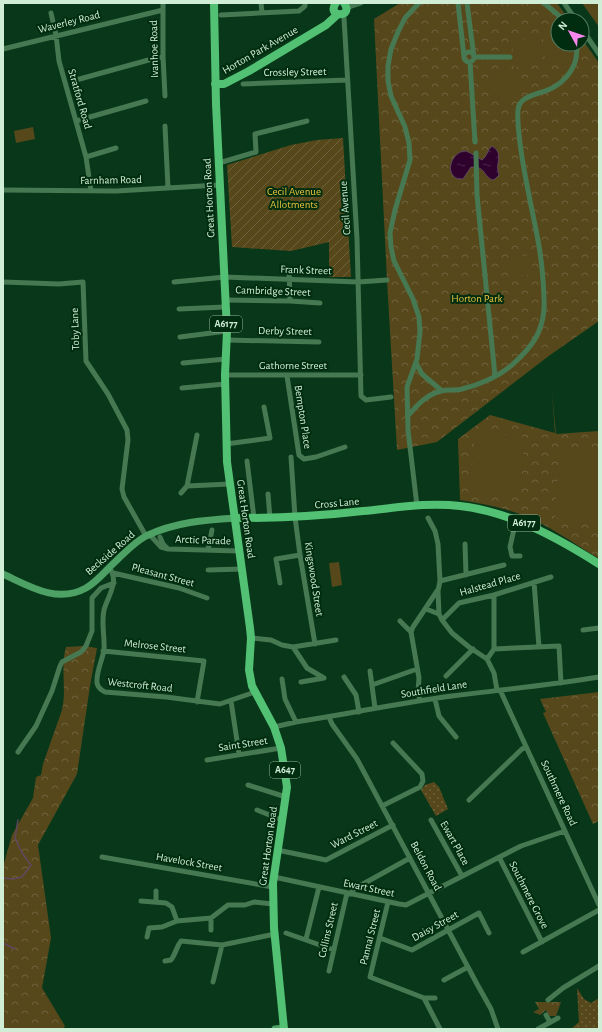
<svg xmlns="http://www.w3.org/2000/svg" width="602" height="1032" viewBox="0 0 602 1032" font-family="'Alegreya Sans',sans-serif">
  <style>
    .grass { fill: url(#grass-dots) }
    .forest { fill: url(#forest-crowns) }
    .garden { fill: url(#garden-furrows) }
    .pitch { fill: #57481c }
    .water { fill: url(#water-ripples); stroke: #5f485f }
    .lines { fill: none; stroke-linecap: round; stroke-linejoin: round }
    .stream { stroke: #5f485f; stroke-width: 1.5 }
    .street { stroke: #467852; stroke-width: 5 }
    .secondary { stroke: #4ea165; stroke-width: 7 }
    .primary { stroke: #52c173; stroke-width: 8 }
    .labels { text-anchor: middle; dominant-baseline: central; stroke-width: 4; stroke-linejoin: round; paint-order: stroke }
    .shield { fill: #002d0f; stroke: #92b49a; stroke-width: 1 }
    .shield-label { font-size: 10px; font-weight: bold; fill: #d0eed5 }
    .street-label { font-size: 11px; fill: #d0eed5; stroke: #002d0f }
    .park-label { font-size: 11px; fill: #edc340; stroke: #002d0f }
  </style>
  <defs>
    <pattern id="grass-dots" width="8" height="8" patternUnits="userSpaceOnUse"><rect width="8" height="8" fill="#57481c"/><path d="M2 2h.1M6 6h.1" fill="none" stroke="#6e633c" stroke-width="1.8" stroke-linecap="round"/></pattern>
    <pattern id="forest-crowns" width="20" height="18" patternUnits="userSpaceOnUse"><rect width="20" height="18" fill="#57481c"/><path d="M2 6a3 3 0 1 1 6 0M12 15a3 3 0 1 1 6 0" fill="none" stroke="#6e633c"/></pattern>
    <pattern id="garden-furrows" width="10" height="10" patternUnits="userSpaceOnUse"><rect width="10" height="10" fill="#57481c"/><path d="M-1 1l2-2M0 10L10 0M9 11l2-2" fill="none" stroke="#6e633c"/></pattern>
    <pattern id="water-ripples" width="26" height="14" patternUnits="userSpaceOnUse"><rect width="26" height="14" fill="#2f012d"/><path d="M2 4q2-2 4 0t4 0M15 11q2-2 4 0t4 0" fill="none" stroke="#4c264b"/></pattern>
  </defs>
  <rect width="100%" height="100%" fill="#083819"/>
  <path class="grass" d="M434,782L439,787L448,809L436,816L421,790L425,785Z
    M577,988L584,999L591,1003L599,998V1029H571L579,1022Z"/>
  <path class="forest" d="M400,3H557L569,20H558V44H582V39L599,63V321L550,355L437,442L397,450L387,280L374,19Z
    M552,391L556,434L599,431V556L598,558C573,543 547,524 520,514C500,507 480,503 460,500L458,439L490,415L555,433Z
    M83,646L97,648L90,686L77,774L38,845L51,938L42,988L65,1026L63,1029H3V867L12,835L33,798L36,777L41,775L43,764L62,710C67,689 60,667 66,647Z
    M599,692V821L593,824L543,713L546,712L540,699Z
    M535,1002H561L556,1016H549L546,1010L540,1015L533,1012L539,1009Z"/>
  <path class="garden" d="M343,138L351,277H329V242L291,251L232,247L227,165L291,145L317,140Z"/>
  <path class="pitch" d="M582,3H599V27Z
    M558,37V44H570V55L568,64L546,66L543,38Z
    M541,38L543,65L514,67L512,40Z
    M501,65L522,82L505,103L484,86Z
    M33,127L35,139L16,143L14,131Z
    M530,255L534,274L509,277L505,258Z
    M476,432L525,437L519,496L469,491Z
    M559,447L599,449V520L555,518Z
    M339,562L342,585L332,587L329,563Z"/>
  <path class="water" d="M492,146C500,151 499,156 498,164C497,167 498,171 499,175L495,179L492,180C483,175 485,166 471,167L463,179H458C443,173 453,151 465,151C468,151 478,158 482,160C487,157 487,150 492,146Z"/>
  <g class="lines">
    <path class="stream" d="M3,878L13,879L22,877L31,865L22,853L15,838L18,820
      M3,943L15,949"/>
    <path class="street" d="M163,3V56L165,96
      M261,3L262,13
      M458,3L464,57
      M467,3L474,57H510
      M544,3L564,20
      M564,3L576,20
      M346,8L361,3
      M51,13L56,35L59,61L86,157L91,191
      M221,15L299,11L305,6V3
      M344,18L357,239L361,396L366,400L391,397
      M582,29L599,54
      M3,49L163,10
      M464 57a5 5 0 1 1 10 0a5 5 0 1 1-10 0Z
      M470,62L475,142
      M76,80L163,56
      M243,84L347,80
      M76,121L146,101
      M165,126L168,188
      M476,153L477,195L495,376
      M86,157L116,148
      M219,163L256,152L255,134L307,121
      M3,190L116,191L219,185
      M289,269L290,301
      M3,282L59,284L83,282L86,361L108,394L127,430L128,440L122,489L124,497L146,536
      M174,282L225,277L358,282L387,280
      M225,300L290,301L320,303
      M179,309L225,307
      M180,337L227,331
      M227,340L319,342
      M183,363L226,359
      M416,363L422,374L442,391
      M225,375H361
      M287,376L299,455L304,459L316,457L345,447
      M182,388L225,384
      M408,416C417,405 426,395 441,391C447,389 455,391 462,389C479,385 500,376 513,364C523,355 536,342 540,328C546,313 544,296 543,280C542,265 540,250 537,235C531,204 524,175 520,143C519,133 517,121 518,110C519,94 544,94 554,87C563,82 570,74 574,65C577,59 577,51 577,44
      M226,444L270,438L264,407
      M291,457L295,517L300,555L315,644
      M247,461L254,518
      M187,486L197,435
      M181,493L187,486L230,484
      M268,494L270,518
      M417,506L408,430L407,387L417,359L420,332L419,317L413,299L394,261L391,247L390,233L395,210L410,160L409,143L405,127L391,96L388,81V66L391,49L398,32L405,18L419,3
      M428,518L435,531L438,544L440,581L438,591L439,614L442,620L452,633L469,647L487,659L494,673L497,690
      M516,520L510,547L512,556H520
      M150,535L161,547L168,549L239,551
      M160,537L163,544L167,548
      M465,544L466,575
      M208,550L212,530
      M109,567C120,582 108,595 104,610C101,623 105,637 104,650C102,661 96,672 97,683C98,688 101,690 105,692L166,697L220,704L255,692
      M208,570L242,569
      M113,573L179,588L207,598
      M440,581L504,565
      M534,582L539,647
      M280,583L276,559L300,555
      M426,609L439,614
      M442,620L459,603L494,595L551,577
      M400,621L411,632
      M583,630L599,628
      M251,638L271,640L282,645L293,647L307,668L324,678
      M293,647L336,640
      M494,649L559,646L561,683
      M103,651L204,661L197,702
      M487,659L494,649V595
      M370,671L375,708
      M446,676L473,649
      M344,677L356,695L359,712
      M282,679L285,699L296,722
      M301,682L324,678
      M372,685L417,669
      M500,690L599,905
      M435,699L439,716L456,737
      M231,701L239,754
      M420,701L418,692L419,678L411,632L413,627L437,591
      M329,717L332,724L357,759L477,984L491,1009L498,1029
      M274,727L296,722C348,714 399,703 452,696C501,690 550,685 599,677
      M18,752L36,726L52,691L60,666L62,662L81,652L86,646L92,631V598L101,588L114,583
      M207,760L281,748
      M248,785L286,797
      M469,800L522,749L526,747
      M382,806L420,787L423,781L422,774L393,743
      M257,810L282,820
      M431,820L462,876
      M277,850L326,860L393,825
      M102,857L273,887
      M499,857L542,942
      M274,877L399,904L406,905L521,846L565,831
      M350,894L354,889L410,858
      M141,901L166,903L172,907L177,921
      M156,902V891
      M388,902L370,977L424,998H435
      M211,930V918L228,905H245L254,902L273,904
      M286,933L334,950
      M147,937L149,928L162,927L177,921L211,918
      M380,938L412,950L479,913L489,933
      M306,939L319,887
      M523,952L599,910
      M165,961L171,960C176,954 176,947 181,941L222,945L275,934
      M329,971L347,893
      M444,980L468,967
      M213,982L222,945
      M424,998L440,1029
      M548,1000L563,988L599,966
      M546,1015L550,1022
      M538,1029L558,1018"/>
    <path class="secondary" d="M3,574C29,586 57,604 86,588C98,581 106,570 116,561C125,552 135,542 146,536C175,522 205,520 236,518
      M275,1029L284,1028"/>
    <path class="primary" d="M214,3L216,104L227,331L225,375L227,462L250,628L251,638L249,670L252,686L274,727L281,748L287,787L273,883L274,928L284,1029
      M336,3C325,18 355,18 344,3
      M215,84H224L249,71L326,25L338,14
      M236,518C278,518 321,516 363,511C395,508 428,502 460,506C511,512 556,537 599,564"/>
  </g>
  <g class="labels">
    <g class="shield">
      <rect x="210" y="316" width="32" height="16" rx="3"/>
      <rect x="508" y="515" width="32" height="16" rx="3"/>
      <rect x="270" y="762" width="30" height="16" rx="3"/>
    </g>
    <g class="shield-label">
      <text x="226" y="324">A6177</text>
      <text x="524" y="523">A6177</text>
      <text x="285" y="770">A647</text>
    </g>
    <g class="street-label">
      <text transform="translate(69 22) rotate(-14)">Waverley Road</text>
      <text transform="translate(154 49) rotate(-91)">Ivanhoe Road</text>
      <text transform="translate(260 50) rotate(-30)">Horton Park Avenue</text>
      <text transform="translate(295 72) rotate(-1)">Crossley Street</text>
      <text transform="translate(80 99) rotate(74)">Stratford Road</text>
      <text transform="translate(111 180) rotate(-1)">Farnham Road</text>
      <text transform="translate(209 198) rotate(-93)">Great Horton Road</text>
      <text transform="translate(345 208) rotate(-94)">Cecil Avenue</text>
      <text transform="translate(306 270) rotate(2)">Frank Street</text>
      <text transform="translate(273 291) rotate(2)">Cambridge Street</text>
      <text transform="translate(75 329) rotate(-92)">Toby Lane</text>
      <text transform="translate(285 331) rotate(1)">Derby Street</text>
      <text x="293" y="365">Gathorne Street</text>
      <text transform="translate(303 417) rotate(81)">Bempton Place</text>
      <text transform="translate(337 503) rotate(-5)">Cross Lane</text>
      <text transform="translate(246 519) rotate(82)">Great Horton Road</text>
      <text transform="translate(203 540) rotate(2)">Arctic Parade</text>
      <text transform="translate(110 553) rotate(-41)">Beckside Road</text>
      <text transform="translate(163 575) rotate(15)">Pleasant Street</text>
      <text transform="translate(314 579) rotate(81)">Kingswood Street</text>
      <text transform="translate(490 584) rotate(-16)">Halstead Place</text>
      <text transform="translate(155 646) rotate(6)">Melrose Street</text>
      <text transform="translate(140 685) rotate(6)">Westcroft Road</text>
      <text transform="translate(434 689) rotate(-9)">Southfield Lane</text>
      <text transform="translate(243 744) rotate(-9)">Saint Street</text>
      <text transform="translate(559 793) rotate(65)">Southmere Road</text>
      <text transform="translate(354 834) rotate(-27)">Ward Street</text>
      <text transform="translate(455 843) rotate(61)">Ewart Place</text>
      <text transform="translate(268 846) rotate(-82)">Great Horton Road</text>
      <text transform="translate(189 862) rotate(10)">Havelock Street</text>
      <text transform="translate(426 866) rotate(62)">Beldon Road</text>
      <text transform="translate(369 888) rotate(12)">Ewart Street</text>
      <text transform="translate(529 895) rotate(63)">Southmere Grove</text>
      <text transform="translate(435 926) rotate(-29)">Daisy Street</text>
      <text transform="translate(328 930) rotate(-77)">Collins Street</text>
      <text transform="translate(370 937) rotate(-76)">Pannal Street</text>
    </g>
    <g class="park-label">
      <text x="294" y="191">Cecil Avenue<tspan x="294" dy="13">Allotments</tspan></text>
      <text x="477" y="298">Horton Park</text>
    </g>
  </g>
  <rect width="602" height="1032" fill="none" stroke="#d0eed5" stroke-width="8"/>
  <g transform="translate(570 32) rotate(310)"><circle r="19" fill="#002d0f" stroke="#537a5e"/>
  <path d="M0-3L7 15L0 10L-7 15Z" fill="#f688ed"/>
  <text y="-6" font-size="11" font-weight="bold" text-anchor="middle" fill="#d0eed5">N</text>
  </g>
</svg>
